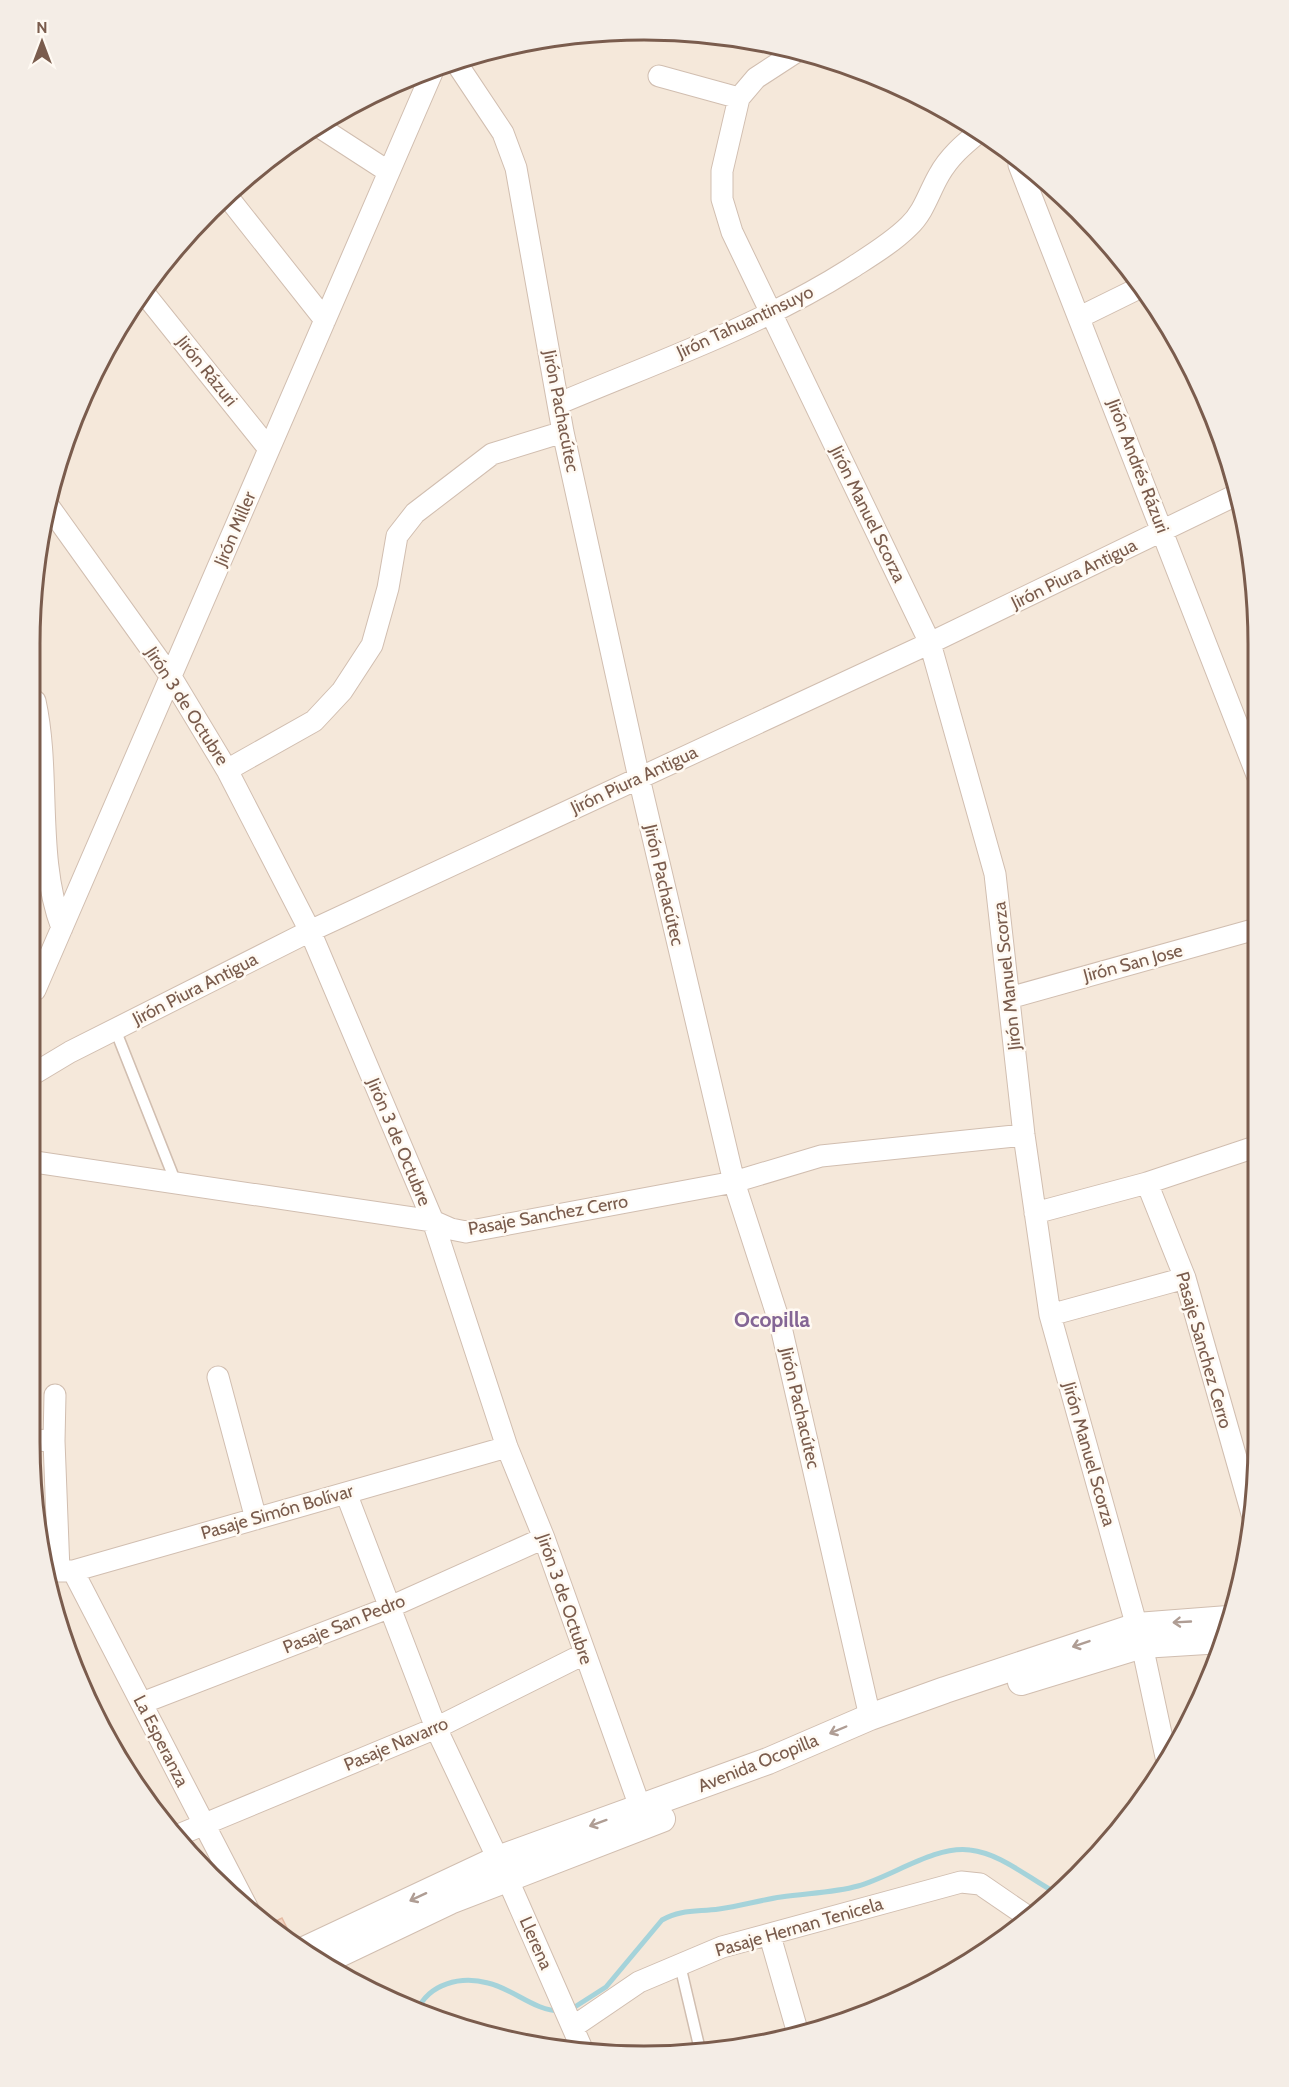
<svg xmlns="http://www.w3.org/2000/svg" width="1289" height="2087" viewBox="0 0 1289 2087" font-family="Cabin,sans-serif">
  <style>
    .residential { fill: #f5e8da }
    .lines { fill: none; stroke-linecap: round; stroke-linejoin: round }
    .stream { stroke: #a5d3da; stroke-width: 5 }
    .building { fill: #f3d5c3; stroke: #e6bba3; stroke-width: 1.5 }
    .service-casing { stroke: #d1beb0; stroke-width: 13 }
    .minor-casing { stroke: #d1beb0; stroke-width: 23 }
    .tertiary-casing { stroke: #d1beb0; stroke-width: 28 }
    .service { stroke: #fff; stroke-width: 10 }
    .minor { stroke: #fff; stroke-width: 21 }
    .tertiary { stroke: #fff; stroke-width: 26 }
    .oneway { stroke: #af9d94 }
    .labels { text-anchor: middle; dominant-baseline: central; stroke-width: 5; stroke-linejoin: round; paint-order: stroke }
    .street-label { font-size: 18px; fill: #7a5c4d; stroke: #fffaf3 }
    .quarter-label { font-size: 21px; font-weight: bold; fill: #846695; stroke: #fffaf3 }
    .rim { fill: none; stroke: #7a5c4d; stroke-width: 3 }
  </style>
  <rect width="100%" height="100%" fill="#fdf6ec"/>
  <path class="residential" d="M685,31L804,51L917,94L1019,157L1107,240L1177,338L1226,447L1258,604L1254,1522L1212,1677L1132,1817L1050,1904L986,1953L916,1994L804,2036L644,2057L525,2045L447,2024L338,1975L271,1930L210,1877L134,1784L63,1640L35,1523V565L77,410L157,270L240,182L338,112L447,63L565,35Z"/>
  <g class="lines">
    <path class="stream" d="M570,2010L606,1987L662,1920C681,1909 698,1912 719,1909C740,1906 761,1900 781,1897C807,1893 833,1893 858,1886C891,1877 936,1845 970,1850C999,1853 1026,1876 1051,1890L1061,1893
      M417,2011C429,1983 461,1976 488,1983C514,1989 534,2011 561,2011"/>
  </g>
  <path class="building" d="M282,1918L293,1940L290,1943L266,1926Z"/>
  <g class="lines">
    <g class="service-casing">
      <path id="service" d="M115,1029L176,1183
        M680,1965L700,2050"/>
    </g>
    <g class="minor-casing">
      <path id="minor" d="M799,50L756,78L739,98L722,171V199L732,232L930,643L995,874L1024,1135L1050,1315L1142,1645L1166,1757
        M455,61L503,133L516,168L563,432L639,778L734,1182L781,1327L870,1717
        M659,76L739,98
        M318,126L389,172
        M1019,157V165L1257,775
        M227,196L325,320
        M144,293L269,449
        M1080,317L1141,287
        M560,403C657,362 760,326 850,269C870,256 892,243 909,226C924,212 929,192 939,175C949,157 963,145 979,132
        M50,508L171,677L227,770L310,931L433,1221L507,1447L544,1538L645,1821
        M35,701C51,774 35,856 62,928
        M227,770L314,721L342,691L372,645L388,588L397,536L415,513L492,454L563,432
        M35,990L434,68
        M1009,998L1256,929
        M35,1073L70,1052L310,931L930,643L1236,495
        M35,1162L433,1221L451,1229L466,1232L734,1182L821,1156L1024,1135
        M1147,1183L1185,1278L1254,1521
        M1035,1213L1147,1183L1255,1147
        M1050,1315L1185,1278
        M218,1377L256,1519
        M55,1395L54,1441L59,1571
        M35,1440L54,1441
        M346,1493L436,1728L507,1878L583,2051
        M46,1571H73L507,1447
        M73,1571L249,1911
        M142,1703L388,1608L544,1538
        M176,1836L436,1728L584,1654
        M770,1936L799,2037
        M573,2027L639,1982L722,1947L961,1882L980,1884L1031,1919"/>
    </g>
    <g class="tertiary-casing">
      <path id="tertiary" d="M1021,1682L1142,1645L1222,1640
        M302,1951L498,1859L768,1761L870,1717L945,1690L1137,1626L1228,1619
        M320,1963L450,1901L662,1819"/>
    </g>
    <use href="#service" class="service"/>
    <use href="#minor" class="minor"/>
    <use href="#tertiary" class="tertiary"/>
  </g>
  <defs><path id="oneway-shaft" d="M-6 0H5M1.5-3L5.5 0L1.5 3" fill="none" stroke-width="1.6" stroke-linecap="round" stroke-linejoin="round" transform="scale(1.5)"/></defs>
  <g class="oneway">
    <use href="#oneway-shaft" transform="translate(1182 1622) rotate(177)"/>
    <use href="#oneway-shaft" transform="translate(1081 1644) rotate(161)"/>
    <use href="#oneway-shaft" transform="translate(838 1730) rotate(157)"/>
    <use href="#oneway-shaft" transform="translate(598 1823) rotate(160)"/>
    <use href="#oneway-shaft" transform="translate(418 1897) rotate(155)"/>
  </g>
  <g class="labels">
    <g class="street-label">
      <text transform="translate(745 322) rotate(-25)">Jirón Tahuantinsuyo</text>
      <text transform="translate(207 371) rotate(51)">Jirón Rázuri</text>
      <text transform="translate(561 411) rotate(79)">Jirón Pachacútec</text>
      <text transform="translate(1138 466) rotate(69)">Jirón Andrés Rázuri</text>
      <text transform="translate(868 514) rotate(64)">Jirón Manuel Scorza</text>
      <text transform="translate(235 529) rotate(-67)">Jirón Miller</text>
      <text transform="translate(1074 574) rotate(-26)">Jirón Piura Antigua</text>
      <text transform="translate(187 706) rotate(57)">Jirón 3 de Octubre</text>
      <text transform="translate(634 780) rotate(-25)">Jirón Piura Antigua</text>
      <text transform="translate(664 885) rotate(77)">Jirón Pachacútec</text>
      <text transform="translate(1133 963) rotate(-15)">Jirón San Jose</text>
      <text transform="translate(1007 976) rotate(-96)">Jirón Manuel Scorza</text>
      <text transform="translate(195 989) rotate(-27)">Jirón Piura Antigua</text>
      <text transform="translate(399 1142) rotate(67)">Jirón 3 de Octubre</text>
      <text transform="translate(548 1215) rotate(-10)">Pasaje Sanchez Cerro</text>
      <text transform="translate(1204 1350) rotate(74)">Pasaje Sanchez Cerro</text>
      <text transform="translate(800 1408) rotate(77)">Jirón Pachacútec</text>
      <text transform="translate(1089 1454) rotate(74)">Jirón Manuel Scorza</text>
      <text transform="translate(277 1512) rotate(-16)">Pasaje Simón Bolívar</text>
      <text transform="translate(565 1599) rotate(71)">Jirón 3 de Octubre</text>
      <text transform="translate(344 1624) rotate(-22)">Pasaje San Pedro</text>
      <text transform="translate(161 1741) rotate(63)">La Esperanza</text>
      <text transform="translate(396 1744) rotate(-23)">Pasaje Navarro</text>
      <text transform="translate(758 1763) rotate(-22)">Avenida Ocopilla</text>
      <text transform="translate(799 1927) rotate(-16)">Pasaje Hernan Tenicela</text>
      <text transform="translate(536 1943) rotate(66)">Llerena</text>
    </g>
    <g class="quarter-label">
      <text x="772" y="1319">Ocopilla</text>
    </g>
  </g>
  <path d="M0 0H1289V2087H0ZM644 40H644A604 604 0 0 1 1248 644V1442A604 604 0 0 1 644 2046H644A604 604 0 0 1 40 1442V644A604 604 0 0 1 644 40Z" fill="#f4ede6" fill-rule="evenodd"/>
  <path class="rim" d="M644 40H644A604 604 0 0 1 1248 644V1442A604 604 0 0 1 644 2046H644A604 604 0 0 1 40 1442V644A604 604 0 0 1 644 40Z"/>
  <g transform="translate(42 42)" stroke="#fffaf3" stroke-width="4.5" paint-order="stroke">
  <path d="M0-4.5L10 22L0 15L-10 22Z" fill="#7a5c4d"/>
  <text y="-9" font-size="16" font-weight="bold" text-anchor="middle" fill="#7a5c4d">N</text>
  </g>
</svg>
